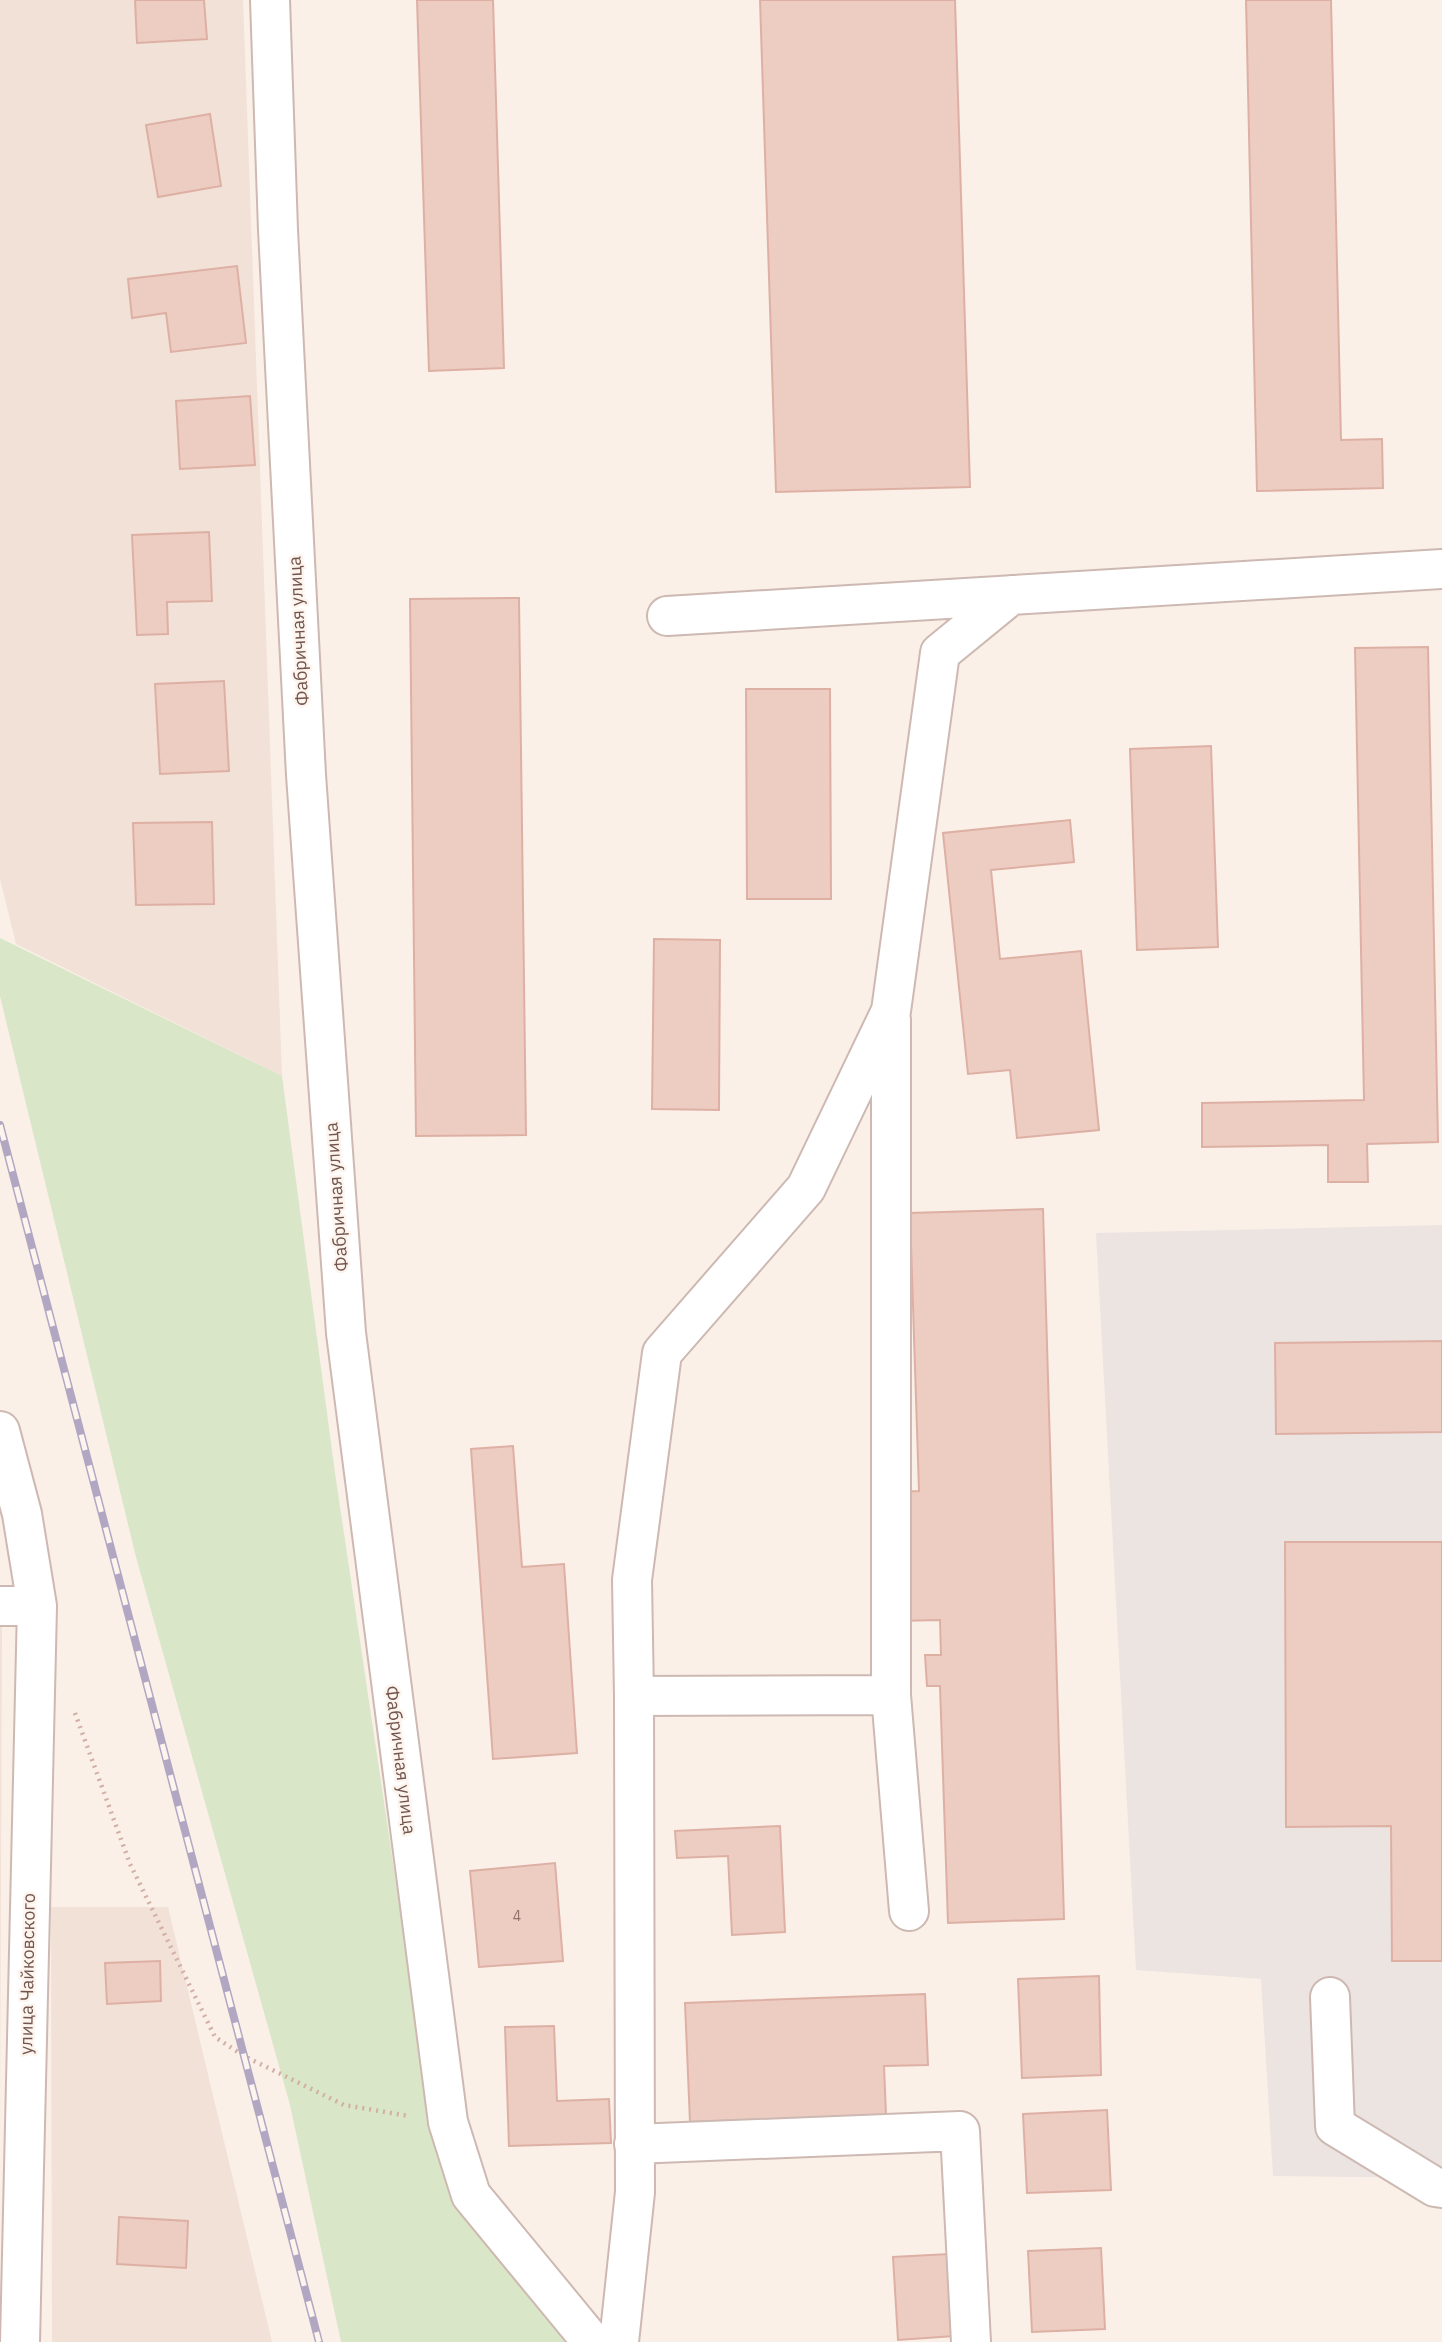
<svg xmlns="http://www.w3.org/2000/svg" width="1442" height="2342" viewBox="0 0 1442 2342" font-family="'IBM Plex Sans',sans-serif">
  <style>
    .residential { fill: #f1e1d7 }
    .industrial { fill: #ebe4e1 }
    .green { fill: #d9e6c7 }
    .building { fill: #edccc2; stroke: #deb0a4; stroke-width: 2 }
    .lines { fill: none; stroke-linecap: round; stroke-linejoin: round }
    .minor-casing { stroke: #cdb9b2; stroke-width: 42 }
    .path { stroke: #d2afa5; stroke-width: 4.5; stroke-dasharray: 2 5; stroke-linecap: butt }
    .minor { stroke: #fff; stroke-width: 38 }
    .rail-casing { stroke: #b1a7c3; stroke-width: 8 }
    .rail { stroke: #fdf4ee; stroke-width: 5; stroke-dasharray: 16; stroke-linecap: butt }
    .labels { text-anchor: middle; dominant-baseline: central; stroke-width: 5; stroke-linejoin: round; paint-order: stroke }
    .number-label { font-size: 14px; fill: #90736b }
    .street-label { font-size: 18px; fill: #71554e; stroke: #fdf4ee }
  </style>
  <rect width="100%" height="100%" fill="#faf0e8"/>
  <path class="residential" d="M0,0H243L282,1076L16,944L0,879Z
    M0,1625H2L0,2135Z
    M51,1907H168L272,2342H52Z"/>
  <path class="industrial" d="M1442,1225V2178L1273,2176L1261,1979L1136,1970L1096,1233Z"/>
  <path class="green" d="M0,938L282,1076L335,1473L428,2098L448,2173L473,2228L569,2342H341L290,2105L136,1557L28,1112L0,996Z"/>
  <path class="building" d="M135,0H204L207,39L137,43Z
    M417,0H493L504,368L429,371Z
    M760,0H955L970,487L776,492Z
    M1246,0H1331L1341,440L1382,439L1383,488L1257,491Z
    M210,114L221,186L158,197L146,125Z
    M237,266L246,343L171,352L166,313L132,318L128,279Z
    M250,396L255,465L180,469L176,401Z
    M209,532L212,601L167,602L168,634L137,635L132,535Z
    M519,598L526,1135L416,1136L410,599Z
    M1428,647L1438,1142L1367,1144L1368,1182H1328V1145L1202,1147V1103L1364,1100L1355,648Z
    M224,681L229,771L160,774L155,684Z
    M746,689H830L831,899H747Z
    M1211,746L1218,947L1137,950L1130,749Z
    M1070,820L1074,862L991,870L1000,959L1081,951L1099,1130L1017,1138L1010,1070L968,1074L943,833Z
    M212,822L214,904L136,905L133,823Z
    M654,939L720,940L719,1110L652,1109Z
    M1043,1209L1064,1919L948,1923L940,1686H927L925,1655H941L940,1620L896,1621L892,1492L919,1491L910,1213Z
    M1442,1341V1432L1276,1434L1275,1343Z
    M513,1446L522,1567L564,1564L577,1753L493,1759L471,1449Z
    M1285,1542H1442V1961H1392L1391,1826L1286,1827Z
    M780,1826L785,1932L732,1935L728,1856L677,1858L675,1831Z
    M555,1863L563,1961L479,1967L470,1871Z
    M160,1961L161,2001L107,2004L105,1963Z
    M1099,1976L1101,2075L1022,2078L1018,1979Z
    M925,1994L928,2065L884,2066L886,2115L690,2122L685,2003Z
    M554,2026L557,2101L609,2099L611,2143L509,2146L505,2027Z
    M1107,2110L1111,2190L1027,2193L1023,2114Z
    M119,2217L188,2221L186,2268L117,2264Z
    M1101,2248L1105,2329L1032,2332L1028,2251Z
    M949,2254L954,2336L898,2340L893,2257Z"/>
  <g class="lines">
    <g class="minor-casing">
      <path id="minor" d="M270,0L278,230L306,775L346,1333L448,2122L471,2195L592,2342
        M667,616L1442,569
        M891,1020V1695L909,1911
        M0,1431L22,1514L37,1606L20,2342
        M0,1606H37
        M634,1696L632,1580L662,1353L806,1188L891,1011L940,653L1011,595
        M1330,1997L1335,2126L1435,2187L1442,2188
        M634,2144L960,2131L971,2342
        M619,2342L635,2192L634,1696L891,1695"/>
    </g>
    <path class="path" d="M75,1713L130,1864L215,2037L244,2056L344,2105L409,2116"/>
    <use href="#minor" class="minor"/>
    <g class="rail-casing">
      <path id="rail" d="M0,1125L319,2342"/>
    </g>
    <use href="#rail" class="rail"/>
  </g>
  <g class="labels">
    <g class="number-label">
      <text x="517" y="1916">4</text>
    </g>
    <g class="street-label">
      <text transform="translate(298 631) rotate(-93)">Фабричная улица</text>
      <text transform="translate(336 1197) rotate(-94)">Фабричная улица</text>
      <text transform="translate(401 1760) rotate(83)">Фабричная улица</text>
      <text transform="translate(27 1974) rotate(-89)">улица Чайковского</text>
    </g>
  </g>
</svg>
